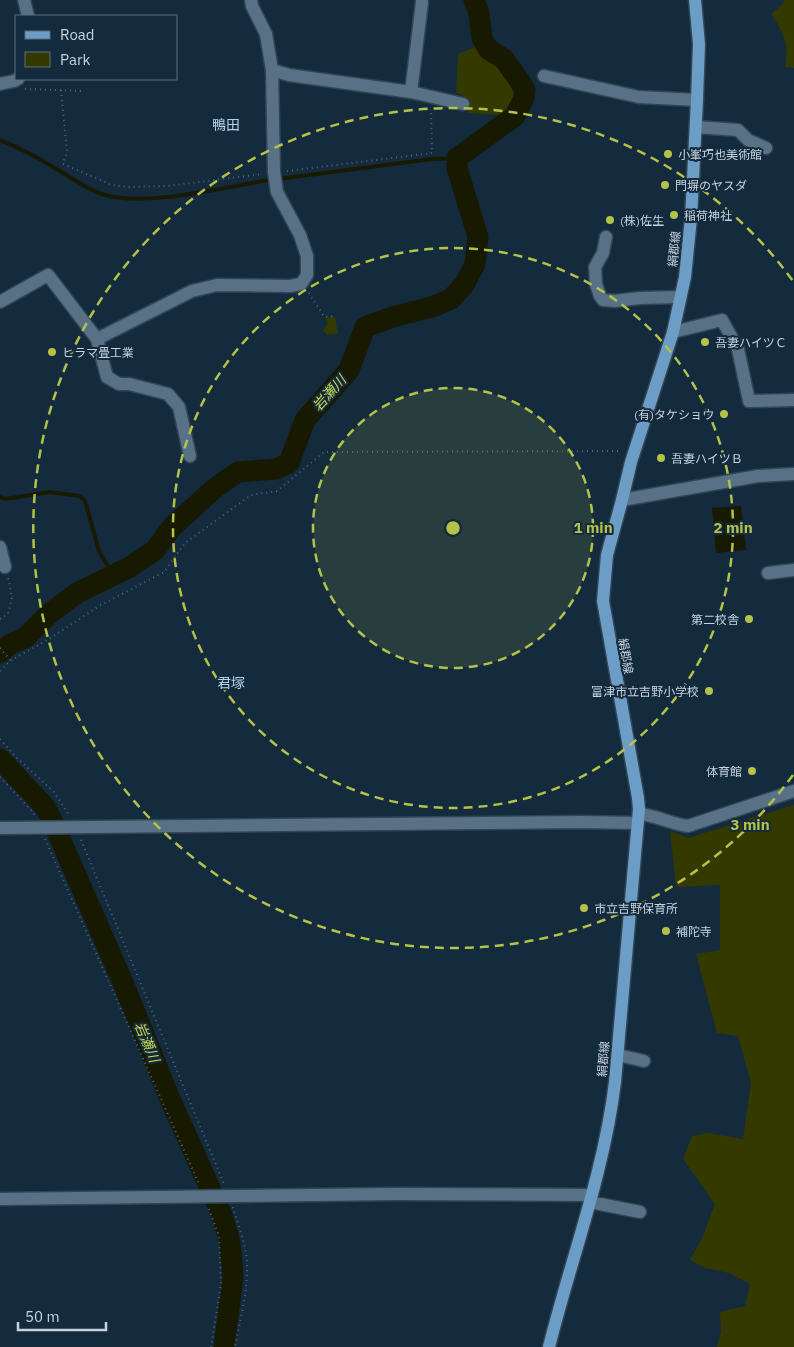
<svg xmlns="http://www.w3.org/2000/svg" width="794" height="1347" viewBox="0 0 794 1347" font-family="'IBM Plex Sans','Noto Sans JP',sans-serif">
  <style>
    .green { fill: #343900 }
    .water { fill: #171a00 }
    .lines { fill: none; stroke-linecap: round; stroke-linejoin: round }
    .stream { stroke: #171a00; stroke-width: 4 }
    .river { stroke: #171a00; stroke-width: 21 }
    .minor-casing { stroke: #334554; stroke-width: 15 }
    .major-casing { stroke: #334554; stroke-width: 15 }
    .path { stroke: #536676; stroke-width: 2; stroke-dasharray: 1 4; stroke-linecap: butt }
    .minor { stroke: #587186; stroke-width: 12 }
    .major { stroke: #6b9dc6; stroke-width: 12 }
    .ring { fill: none; stroke: #b5c249; stroke-width: 2.5; stroke-dasharray: 9 6 }
    .poi-dot { fill: #b5c249; stroke: #142b3d; stroke-width: 2 }
    .labels { text-anchor: middle; dominant-baseline: central; stroke-width: 4; stroke-linejoin: round; paint-order: stroke }
    .poi-label { font-size: 12px; fill: #c6d3df; stroke: #142b3d; text-anchor: start }
    .street-label { font-size: 12px; fill: #c6d3df; stroke: #142b3d }
    .neighbourhood-label { font-size: 14px; fill: #b6d1e9; stroke: #142b3d }
    .water-label { font-size: 14px; font-style: italic; fill: #c9d84e; stroke: #142b3d }
    .centre { fill: #b5c249; stroke: #142b3d; stroke-width: 2.5 }
    .ring-label { font-size: 15px; text-anchor: middle; font-weight: bold; fill: #b5c249; stroke: #142b3d; stroke-width: 4; stroke-linejoin: round; paint-order: stroke }
  </style>
  <rect width="100%" height="100%" fill="#142b3d"/>
  <path class="green" d="M784,0H794V68L785,67C790,45 783,32 771,14L783,4Z
    M477,46L510,80L514,97L512,114L503,115L468,113L467,98L456,92L458,54Z
    M335,317L338,334L327,335L323,330L327,325L326,318Z
    M794,805V1347H717L721,1332L720,1312L745,1306L750,1284L729,1273L705,1268L690,1260L702,1238L715,1204L683,1159L692,1136L708,1133L743,1139L751,1083L738,1036L717,1033L696,954L720,950V885L676,887L670,831L688,838Z"/>
  <path class="water" d="M741,506L746,550L716,553L712,508Z"/>
  <g class="lines">
    <path class="stream" d="M0,140C21,148 39,158 58,170C72,178 86,189 102,194C143,208 225,187 269,180
      M278,179L432,159L457,158
      M0,497L5,499L50,492L80,496L85,501L87,508L99,551L113,575"/>
    <path class="river" d="M0,653L9,645L26,637L49,614L77,593L130,567L155,550L172,527L215,488L238,472L276,469L289,463L305,420L349,370L365,327L396,316L432,307L451,299L464,285L475,264L478,237L457,168V158L515,116L524,98L525,90L519,80L504,59L488,49L482,38L479,13L474,0
      M0,759L45,807L51,818L124,985L170,1099L222,1215L230,1243L233,1277L224,1347"/>
    <g class="minor-casing">
      <path id="minor" d="M24,0L28,16
        M272,70L289,75L411,92L463,104
        M544,76L639,97L697,100
        M0,84L14,81L18,79
        M411,92L422,2
        M696,127L738,130L748,140L766,148
        M606,237L603,253L595,267L596,284L600,296L603,300L615,301L640,298L680,297
        M0,302L48,275L97,339L192,291L217,285L290,286L301,284L307,275V256L300,235L277,192L274,172L272,70L266,34L252,6L251,0
        M673,332L722,320L738,349L749,401L794,400
        M97,339L107,377L119,384H129L168,394L179,407L190,456
        M622,500L758,476L794,474
        M0,547L5,567
        M768,573L794,570
        M639,814C656,815 671,824 688,826L794,791
        M0,828L580,822L638,823
        M618,1055L644,1061
        M0,1199L393,1194L592,1195
        M590,1202L640,1212"/>
    </g>
    <g class="major-casing">
      <path id="major" d="M549,1347C571,1259 604,1173 615,1082L639,809L638,798L603,601L607,555L622,500L631,462L673,332L685,277L691,218L697,100L699,44L695,0"/>
    </g>
    <path class="path" d="M25,89L84,91
      M61,90L67,152L63,164L112,185L129,187L167,186L262,174
      M287,171L432,153L431,109
      M309,293L323,315L326,317L335,316
      M0,619L8,614L12,598L8,577
      M0,648L10,660
      M0,671L10,661L49,639L99,606L164,572L185,543L251,495L277,491L324,452L622,451
      M0,739L16,757L54,792L69,815
      M0,777L33,812L35,817
      M45,839L199,1184
      M81,840L224,1184
      M233,1207C238,1225 246,1244 247,1263C248,1291 240,1320 235,1347
      M209,1209L219,1236L221,1284L211,1347"/>
    <use href="#minor" class="minor"/>
    <use href="#major" class="major"/>
  </g>
  <circle cx="453" cy="528" r="140" fill="#b5c249" fill-opacity=".12"/>
  <g class="ring">
    <circle cx="453" cy="528" r="140"/>
    <circle cx="453" cy="528" r="280"/>
    <path d="M793 775A420 420 0 1 1 793 281"/>
  </g>
  <g class="poi-dot">
    <circle cx="668" cy="154" r="5"/>
    <circle cx="665" cy="185" r="5"/>
    <circle cx="674" cy="215" r="5"/>
    <circle cx="610" cy="220" r="5"/>
    <circle cx="705" cy="342" r="5"/>
    <circle cx="52" cy="352" r="5"/>
    <circle cx="724" cy="414" r="5"/>
    <circle cx="661" cy="458" r="5"/>
    <circle cx="749" cy="619" r="5"/>
    <circle cx="709" cy="691" r="5"/>
    <circle cx="752" cy="771" r="5"/>
    <circle cx="584" cy="908" r="5"/>
    <circle cx="666" cy="931" r="5"/>
  </g>
  <g class="labels">
    <g class="poi-label">
      <text x="678" y="154">小峯巧也美術館</text>
      <text x="675" y="185">門塀のヤスダ</text>
      <text x="684" y="215">稲荷神社</text>
      <text x="620" y="220">(株)佐生</text>
      <text x="715" y="342">吾妻ハイツＣ</text>
      <text x="62" y="352">ヒラマ畳工業</text>
      <text x="714" y="414" text-anchor="end">(有)タケショウ</text>
      <text x="671" y="458">吾妻ハイツＢ</text>
      <text x="739" y="619" text-anchor="end">第二校舎</text>
      <text x="699" y="691" text-anchor="end">富津市立吉野小学校</text>
      <text x="742" y="771" text-anchor="end">体育館</text>
      <text x="594" y="908">市立吉野保育所</text>
      <text x="676" y="931">補陀寺</text>
    </g>
    <g class="street-label">
      <text transform="translate(674 249) rotate(-84)">絹郡線</text>
      <text transform="translate(626 656) rotate(80)">絹郡線</text>
      <text transform="translate(603 1059) rotate(-85)">絹郡線</text>
    </g>
    <g class="neighbourhood-label">
      <text x="226" y="125">鴨田</text>
      <text x="231" y="683">君塚</text>
    </g>
    <g class="water-label">
      <text transform="translate(329 393) rotate(-48)">岩瀬川</text>
      <text transform="translate(147 1042) rotate(67)">岩瀬川</text>
    </g>
  </g>
  <circle cx="453" cy="528" r="8" class="centre"/>
  <g class="ring-label">
    <text x="593" y="533">1 min</text>
    <text x="733" y="533">2 min</text>
    <text x="750" y="830">3 min</text>
  </g>
  <rect x="15" y="15" width="162" height="65" fill="#142b3d" stroke="#5b6e7e"/>
  <rect x="25" y="31" width="25" height="8" fill="#6b9dc6" stroke="#5b6e7e"/>
  <text x="60" y="40" font-size="15" fill="#c6d3df">Road</text>
  <rect x="25" y="52" width="25" height="15" fill="#343900" stroke="#5b6e7e"/>
  <text x="60" y="65" font-size="15" fill="#c6d3df">Park</text>
  <path d="M18 1322v8h88v-8" fill="none" stroke="#c6d3df" stroke-width="2.5"/>
  <text x="25" y="1322" font-size="15" fill="#c6d3df" stroke="#142b3d" stroke-width="4" paint-order="stroke">50 m</text>
</svg>
